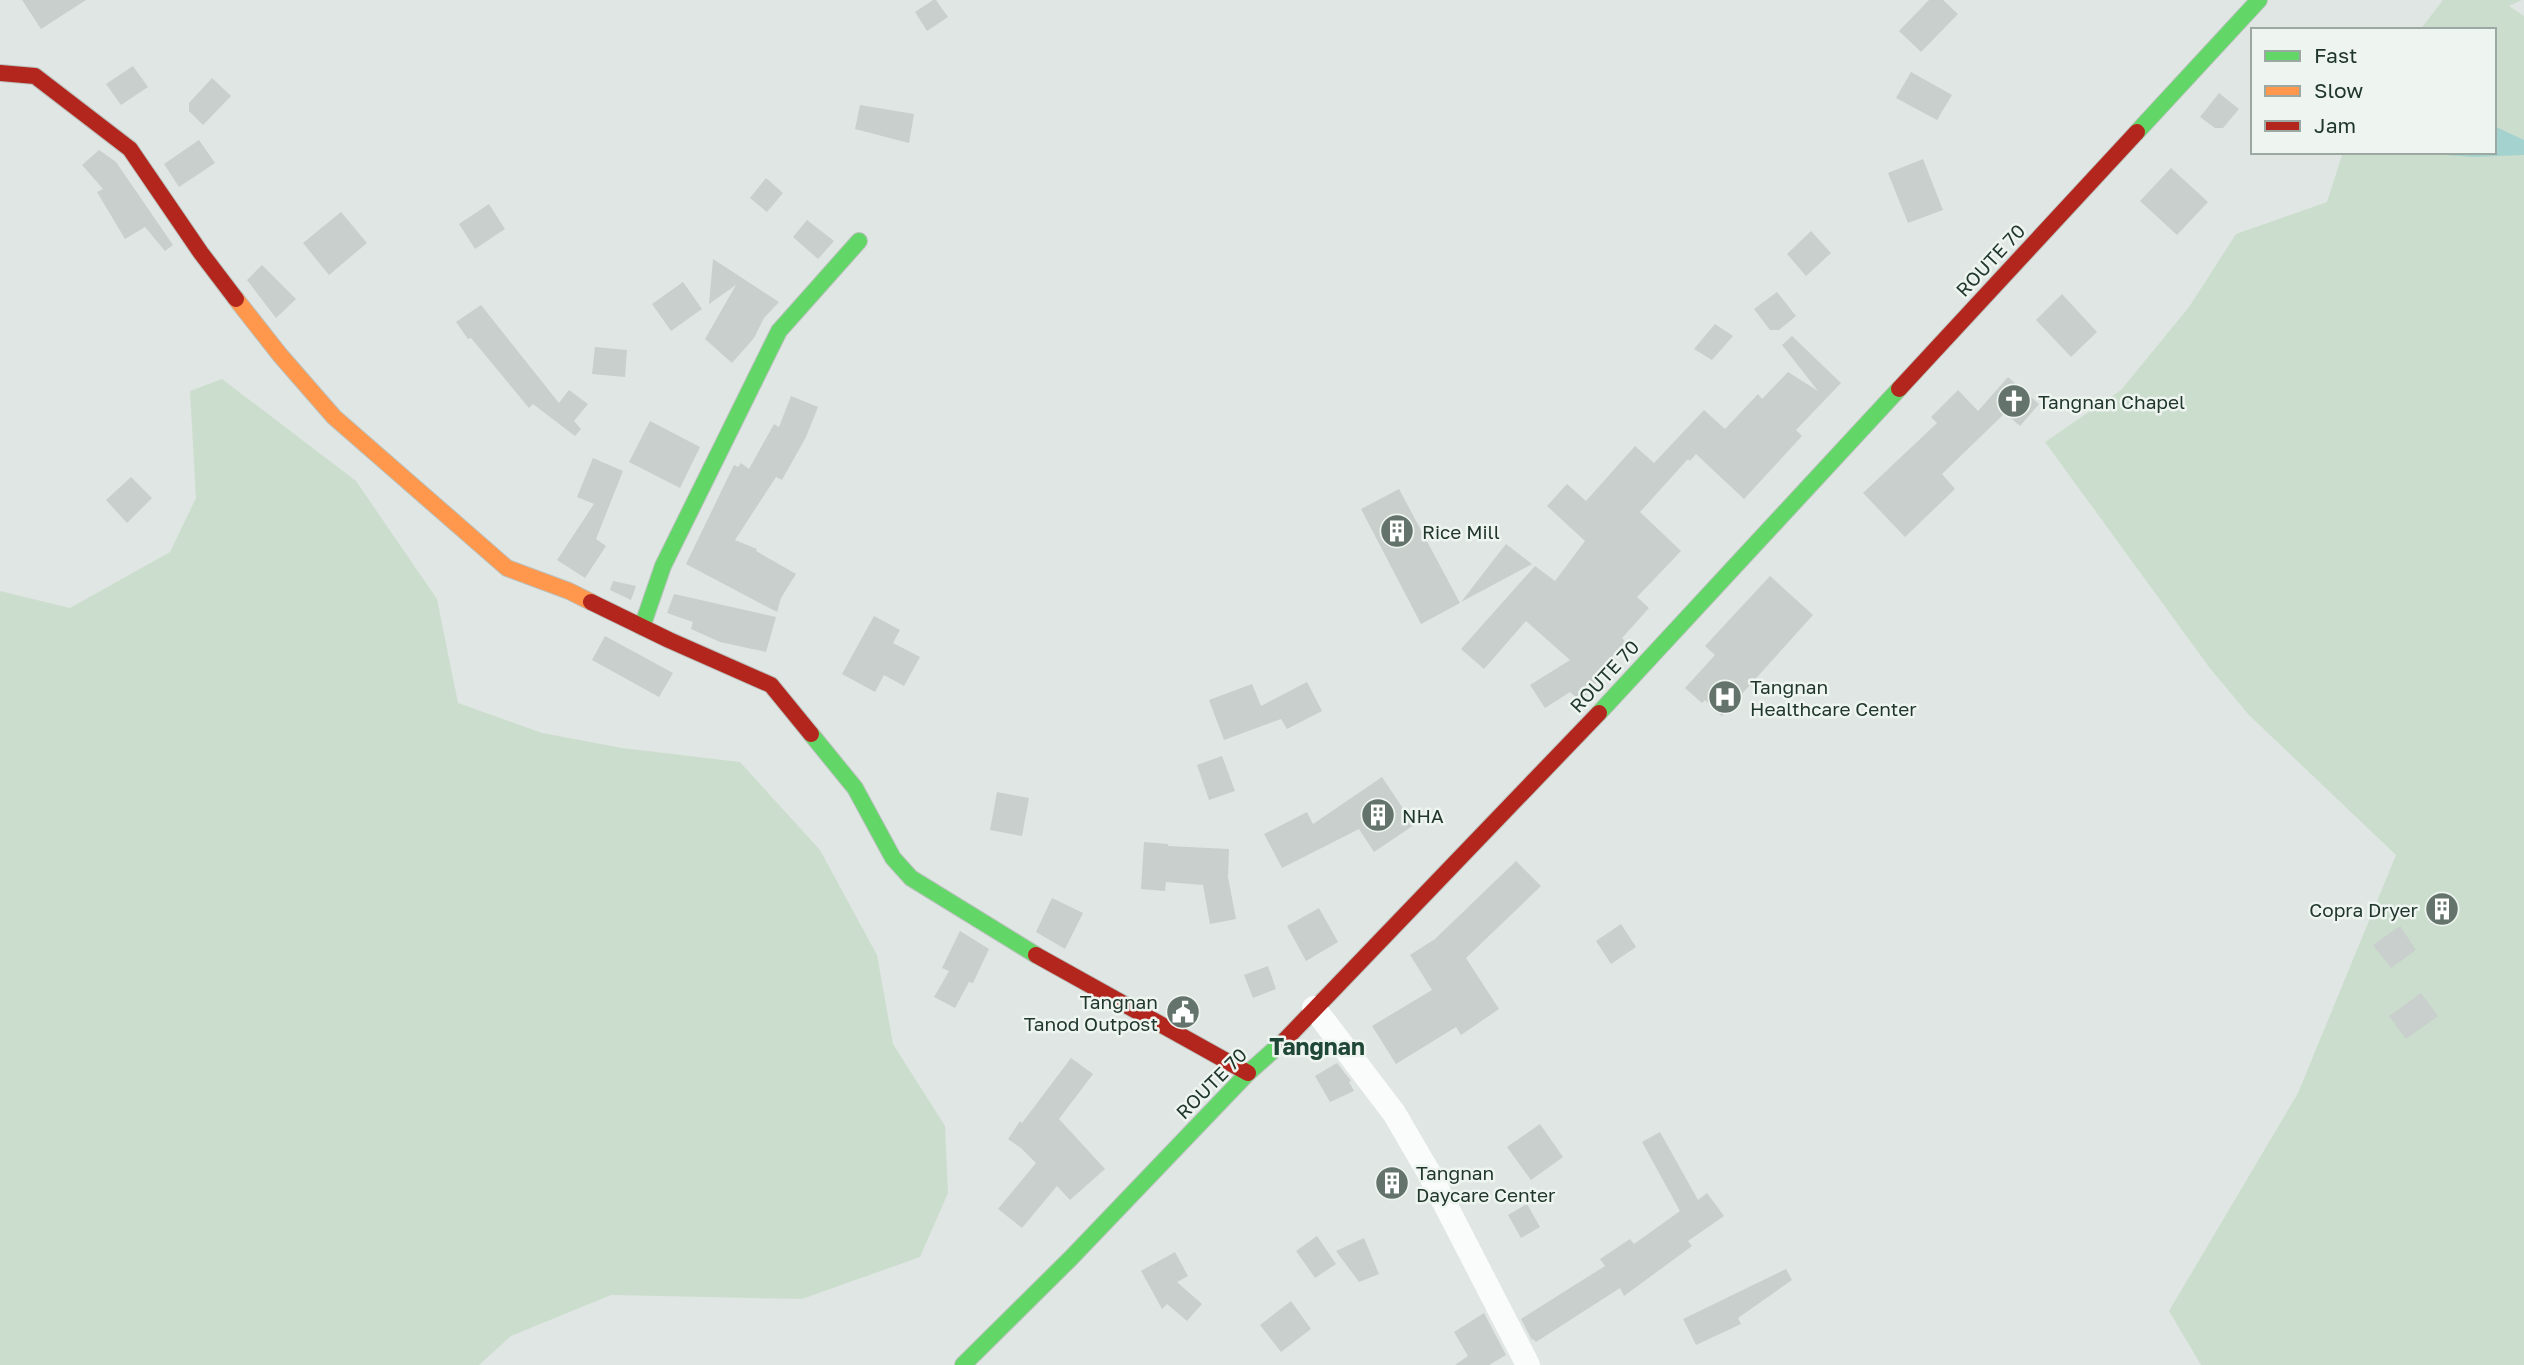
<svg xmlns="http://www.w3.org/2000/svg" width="2524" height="1365" viewBox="0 0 2524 1365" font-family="'Golos Text',sans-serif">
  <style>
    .green { fill: #cbdecd }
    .water { fill: #a4d2cf }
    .building { fill: #c9cfcc }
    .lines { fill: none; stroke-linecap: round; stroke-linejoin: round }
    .fast-casing { stroke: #bac2be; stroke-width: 18 }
    .slow-casing { stroke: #bac2be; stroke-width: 18 }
    .jam-casing { stroke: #bac2be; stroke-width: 18 }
    .street { stroke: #fafbfb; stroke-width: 24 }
    .fast { stroke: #63d668; stroke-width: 16 }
    .slow { stroke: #ff974d; stroke-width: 16 }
    .jam { stroke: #b3261e; stroke-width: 16 }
    .labels { text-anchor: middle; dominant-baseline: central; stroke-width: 5; stroke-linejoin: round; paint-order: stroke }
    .street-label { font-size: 19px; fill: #21372c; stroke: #eef5f0 }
    .poi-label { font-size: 19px; fill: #21372c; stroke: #eef5f0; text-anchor: start }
    .quarter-label { font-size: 23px; font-weight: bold; fill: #1f4735; stroke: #eef5f0 }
  </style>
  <rect width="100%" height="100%" fill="#e0e6e3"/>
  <path class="green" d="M2443,0H2522L2509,6L2524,16V1365H2201L2169,1311L2298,1093L2396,855L2249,715L2209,667L2045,442L2121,390L2189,307L2236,234L2327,202L2343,152H2494V30H2420Z
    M222,379L356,481L437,599L458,703L542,733L622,748L740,762L820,850L877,955L893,1044L945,1126L948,1193L920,1257L802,1299L611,1295L511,1336L479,1365H0V591L70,608L170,552L196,498L190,391Z"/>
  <path class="water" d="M2494,126L2524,140V155L2473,157L2445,155L2443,152H2494Z"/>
  <path class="building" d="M22,0H86L41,29Z
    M933,0H936L948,17L927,31L915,12Z
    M1929,0H1943L1958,14L1921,52L1899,31Z
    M133,66L148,87L121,105L106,84Z
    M1911,72L1952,95L1937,120L1896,98Z
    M212,78L231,96L203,125L189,111V103Z
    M2219,93L2239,109L2223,128H2215L2200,117Z
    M860,105L914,114L909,143L855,129Z
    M199,140L215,163L179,187L164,164Z
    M99,150L116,162L173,245L165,251L145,227L125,239L97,192L103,189L82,165Z
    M1923,159L1943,210L1908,223L1888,173Z
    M2171,168L2208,202L2177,235L2140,201Z
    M766,178L783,193L767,212L750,198Z
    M489,204L505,229L475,249L459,224Z
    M341,212L367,243L329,275L303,243Z
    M807,220L834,241L818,259L793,237Z
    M1811,231L1831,253L1806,276L1787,254Z
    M713,259L779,302L764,318L754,338L732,363L705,339L736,285L709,304Z
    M262,265L296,299L276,318L247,280Z
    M683,282L702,309L671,331L652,304Z
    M1777,292L1796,316L1779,330H1770L1754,309Z
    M2062,294L2097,332L2071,357L2036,320Z
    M481,305L559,403L569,390L588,404L574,421L581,429L575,436L533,404L529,408L471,338L468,339L456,322Z
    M1715,324L1733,336L1712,360L1694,349Z
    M1792,336L1841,383L1796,430L1802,436L1744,499L1696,454L1690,461L1688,459L1640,512L1681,551L1637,597L1649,608L1622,638L1626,642L1597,674L1601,678L1580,701L1570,692L1545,708L1530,685L1570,660L1526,621L1484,669L1461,649L1535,566L1555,581L1585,541L1547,506L1567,484L1586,501L1635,446L1654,463L1704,410L1725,429L1758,394L1762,399L1788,372L1818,391L1782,345Z
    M595,347L627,350L625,377L592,374Z
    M2008,377L2039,404L2020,426L2005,413L1942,474L1955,489L1905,537L1863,493L1937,423L1931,417L1958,390L1978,411Z
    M791,396L818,407L806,437L782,480L776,477L735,540L757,549L756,551L796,574L781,598L777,612L686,564L734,465L738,467L741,463L749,469L774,424L779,427Z
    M650,421L700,447L680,488L629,462Z
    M593,458L623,471L596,539L606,546L585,578L557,560L594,504L577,497Z
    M131,477L152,498L127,523L106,500Z
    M1399,489L1460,603L1421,624L1361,509Z
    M1506,544L1532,564L1461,602Z
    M1770,576L1813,615L1722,716L1705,700L1702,703L1685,688L1715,655L1705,646Z
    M613,581L636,586L631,600L610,590Z
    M674,594L776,617L766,652L720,642L691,629L693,622L667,613Z
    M874,616L900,630L893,643L920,657L904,686L884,675L875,692L842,674Z
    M605,636L673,673L659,697L592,660Z
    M1307,682L1322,711L1287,729L1281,719L1224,740L1209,700L1252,684L1261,706Z
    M1222,756L1235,791L1209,800L1197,765Z
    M1382,777L1414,825L1374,852L1359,829L1282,868L1264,834L1307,812L1313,824Z
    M997,792L1029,798L1022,836L990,830Z
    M1144,842L1168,844V846L1229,849L1228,877L1236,919L1210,924L1203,885L1166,882L1165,891L1141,889Z
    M1516,861L1541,886L1466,958L1499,1009L1461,1035L1456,1027L1396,1064L1372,1026L1432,990L1410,955L1435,939Z
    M2441,891L2460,904L2443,927L2425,914Z
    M1052,898L1083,913L1065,949L1036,932Z
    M1319,908L1338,942L1306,961L1287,926Z
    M1621,924L1636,947L1611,964L1596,941Z
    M2400,926L2416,950L2391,968L2373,945Z
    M960,931L989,949L973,983L969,982L955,1008L934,997L949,971L942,968Z
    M1268,966L1276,989L1253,998L1244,975Z
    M2421,993L2438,1016L2406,1039L2389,1016Z
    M1071,1058L1093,1074L1059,1119L1105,1169L1070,1200L1057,1186L1022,1228L998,1209L1036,1163L1021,1148L1008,1139L1020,1121L1022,1123Z
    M1337,1063L1351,1081L1349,1082L1354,1091L1330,1102L1315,1076Z
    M1540,1124L1563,1157L1531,1180L1507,1147Z
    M1660,1132L1698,1200L1707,1193L1724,1216L1688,1241L1692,1246L1624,1296L1620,1288L1536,1342L1533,1339L1532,1340L1521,1319L1605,1266L1600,1259L1630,1239L1634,1244L1680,1211L1642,1142Z
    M1527,1204L1540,1227L1521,1238L1508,1215Z
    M1317,1236L1336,1264L1315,1278L1296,1251Z
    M1364,1238L1379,1274L1359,1282L1336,1251Z
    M1175,1252L1188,1276L1177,1282L1202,1304L1187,1321L1167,1304L1162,1309L1141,1271Z
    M1786,1269L1792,1280L1738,1318L1741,1324L1696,1345L1683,1319Z
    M1291,1301L1311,1329L1281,1352L1260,1325Z
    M1484,1313L1506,1355L1489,1365H1455L1468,1356L1454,1332Z"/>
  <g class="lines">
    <g class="fast-casing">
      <path id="fast" d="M2137,132L2259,0
        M642,627L663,566L779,331L859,241
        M1599,713L1899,389
        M811,734L855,788L893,858L911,878L1036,955
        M963,1365L1071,1258L1248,1073L1285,1040"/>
    </g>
    <g class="slow-casing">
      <path id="slow" d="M236,299L280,355L334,417L507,568L569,591L591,602"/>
    </g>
    <g class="jam-casing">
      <path id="jam" d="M0,73L35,76L130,149L201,253L236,299
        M1899,389L2137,132
        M591,602L669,640L771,685L811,734
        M1036,955L1248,1073
        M1285,1040L1599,713"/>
    </g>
    <path class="street" d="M1314,1008L1394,1113L1429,1173L1528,1365"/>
    <use href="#fast" class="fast"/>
    <use href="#slow" class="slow"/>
    <use href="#jam" class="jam"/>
  </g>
  <defs>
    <g id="church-disc" transform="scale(1.75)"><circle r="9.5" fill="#64746c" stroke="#eef5f0"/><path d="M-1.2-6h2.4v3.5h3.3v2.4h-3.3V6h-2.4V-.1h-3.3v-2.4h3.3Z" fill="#fff"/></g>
    <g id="building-disc" transform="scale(1.75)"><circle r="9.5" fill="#64746c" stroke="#eef5f0"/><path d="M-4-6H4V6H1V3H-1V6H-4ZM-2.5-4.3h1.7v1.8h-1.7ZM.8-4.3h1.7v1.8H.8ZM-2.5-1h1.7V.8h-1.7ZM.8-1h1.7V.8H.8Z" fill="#fff"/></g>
    <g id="hospital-disc" transform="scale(1.75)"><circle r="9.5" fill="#64746c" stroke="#eef5f0"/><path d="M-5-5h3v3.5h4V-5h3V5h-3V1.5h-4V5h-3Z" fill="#fff"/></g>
    <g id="civic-disc" transform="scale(1.75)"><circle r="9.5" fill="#64746c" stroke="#eef5f0"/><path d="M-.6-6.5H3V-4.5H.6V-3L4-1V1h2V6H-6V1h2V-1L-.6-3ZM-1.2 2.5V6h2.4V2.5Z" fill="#fff"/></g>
  </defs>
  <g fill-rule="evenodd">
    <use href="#church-disc" x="2014" y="401"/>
    <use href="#building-disc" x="1397" y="531"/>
    <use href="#hospital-disc" x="1725" y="697"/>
    <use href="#building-disc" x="1378" y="815"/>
    <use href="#building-disc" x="2442" y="909"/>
    <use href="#civic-disc" x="1183" y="1012"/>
    <use href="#building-disc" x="1392" y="1183"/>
  </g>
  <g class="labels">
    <g class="street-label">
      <text transform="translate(1990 260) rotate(-47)">ROUTE 70</text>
      <text transform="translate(1604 676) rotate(-47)">ROUTE 70</text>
      <text transform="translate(1211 1083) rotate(-45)">ROUTE 70</text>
    </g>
    <g class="poi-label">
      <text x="2038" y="401">Tangnan Chapel</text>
      <text x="1422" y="531">Rice Mill</text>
      <text x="1750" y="686">Tangnan<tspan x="1750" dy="22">Healthcare Center</tspan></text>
      <text x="1402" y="815">NHA</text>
      <text x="2418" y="909" text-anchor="end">Copra Dryer</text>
      <text x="1158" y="1001" text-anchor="end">Tangnan<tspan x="1158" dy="22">Tanod Outpost</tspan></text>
      <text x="1416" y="1172">Tangnan<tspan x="1416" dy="22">Daycare Center</tspan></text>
    </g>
    <g class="quarter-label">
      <text x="1317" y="1046">Tangnan</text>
    </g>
  </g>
  <rect x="2251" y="28" width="245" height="126" fill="#eef5f0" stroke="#9ca9a2" stroke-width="2"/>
  <rect x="2265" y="51" width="35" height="10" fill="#63d668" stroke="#9ca9a2" stroke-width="2"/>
  <text x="2314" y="63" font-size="21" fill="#21372c">Fast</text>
  <rect x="2265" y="86" width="35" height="10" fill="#ff974d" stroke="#9ca9a2" stroke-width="2"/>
  <text x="2314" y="98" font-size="21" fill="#21372c">Slow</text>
  <rect x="2265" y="121" width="35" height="10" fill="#b3261e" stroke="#9ca9a2" stroke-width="2"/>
  <text x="2314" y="133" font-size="21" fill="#21372c">Jam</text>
</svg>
